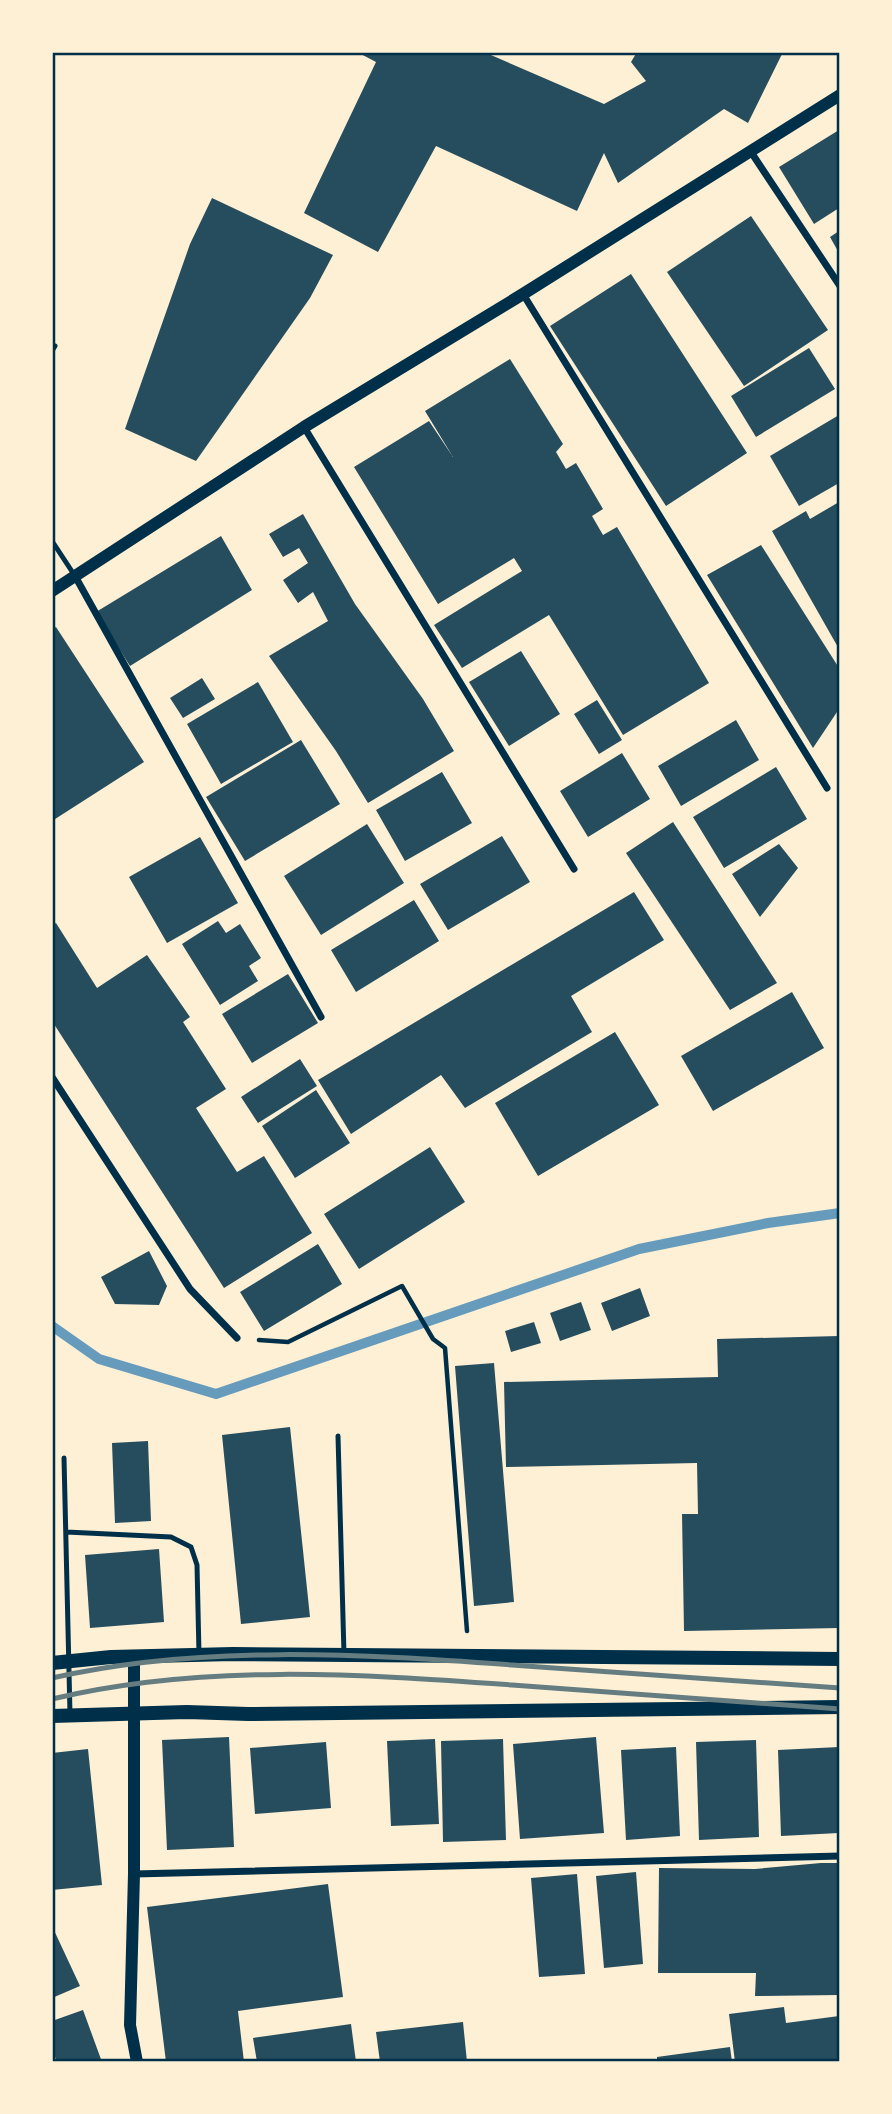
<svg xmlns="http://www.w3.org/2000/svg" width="892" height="2114" viewBox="0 0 892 2114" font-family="'Asap Condensed',sans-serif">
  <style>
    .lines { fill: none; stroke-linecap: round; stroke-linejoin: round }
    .stream { stroke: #669bbc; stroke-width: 10 }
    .building { fill: #264d5e }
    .path { stroke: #003049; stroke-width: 4.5 }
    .service { stroke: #003049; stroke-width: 5 }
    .minor { stroke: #003049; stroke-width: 7 }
    .tertiary { stroke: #003049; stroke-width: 12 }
    .secondary { stroke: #003049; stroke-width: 14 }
    .rail { stroke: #657d81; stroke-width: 5 }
    .neatline { fill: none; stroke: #003049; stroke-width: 2.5 }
  </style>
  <rect width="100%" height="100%" fill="#fdf0d5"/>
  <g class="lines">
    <path class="stream" d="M52,1326L99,1359L216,1394L639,1249L768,1223L840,1213"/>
  </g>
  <path class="building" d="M357,52H484L604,104L646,81L631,62L637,52H783L748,123L724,109L618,183L604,153L577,211L436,146L378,252L304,213L376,62Z
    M839,130V208L814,224L779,167Z
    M212,198L333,255L310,298L196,461L125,429L190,244Z
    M751,216L828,330L744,386L667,272Z
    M839,231V253L830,237Z
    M631,274L747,453L666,506L550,326Z
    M809,348L835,389L756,437L731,396Z
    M510,359L563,444L556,452L566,469L576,463L603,509L592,516L603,535L617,527L709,683L623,735L549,615L462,668L434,625L522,571L514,558L438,604L354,467L429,421L453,457L425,411Z
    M839,415V483L799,506L770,456Z
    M839,502V649L772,531L806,511L810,519Z
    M303,514L355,604L423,699L454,751L368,803L336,751L269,656L328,621L313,592L298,603L283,580L308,563L299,548L283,557L269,534Z
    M221,536L252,590L130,666L96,612Z
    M761,545L839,668V709L813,748L707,575Z
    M56,627L144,762L52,821V629Z
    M521,651L560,714L509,746L469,682Z
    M202,678L215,699L183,718L170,698Z
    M258,682L293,742L221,784L187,724Z
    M597,700L622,740L599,754L574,714Z
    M736,720L759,760L681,806L658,766Z
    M301,740L340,804L245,861L206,797Z
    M622,753L650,799L588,837L560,791Z
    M776,767L807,819L724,868L693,817Z
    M442,772L472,823L405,861L376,810Z
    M673,822L777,983L730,1010L626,853Z
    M367,824L404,883L321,935L284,876Z
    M502,836L530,882L448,930L420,884Z
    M200,837L238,903L167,943L129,877Z
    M779,844L798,868L760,917L732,874Z
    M634,892L664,940L571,996L592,1032L465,1108L441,1075L351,1134L318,1080Z
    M414,900L439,941L356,992L331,950Z
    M218,921L226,933L240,924L261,958L249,966L258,981L220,1005L182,944Z
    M56,923L97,988L147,955L190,1017L183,1022L226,1089L196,1108L237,1172L264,1156L312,1233L224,1288L52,1021V925Z
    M288,974L318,1023L252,1063L222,1014Z
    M792,992L824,1048L713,1111L681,1056Z
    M615,1032L659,1105L538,1176L495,1103Z
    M300,1059L317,1086L258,1123L241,1097Z
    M316,1090L350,1143L295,1178L262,1126Z
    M430,1147L465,1202L359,1269L324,1214Z
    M318,1244L342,1284L264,1331L240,1292Z
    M149,1251L167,1286L159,1305L115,1304L101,1277Z
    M640,1288L650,1316L612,1331L601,1303Z
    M581,1302L591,1330L560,1341L550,1313Z
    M534,1322L541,1343L511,1352L505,1331Z
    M839,1336V1628L684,1631L682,1514H698L697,1463L506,1467L504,1382L718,1377L717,1339Z
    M494,1363L514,1602L474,1606L455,1366Z
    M290,1427L310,1617L241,1624L222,1435Z
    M148,1441L151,1521L115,1523L112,1443Z
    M159,1549L164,1622L90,1628L85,1555Z
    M229,1737L234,1847L167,1850L162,1740Z
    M596,1737L604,1833L520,1839L513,1744Z
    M435,1739L439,1824L391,1826L387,1741Z
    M503,1739L506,1840L443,1842L441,1741Z
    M756,1740L759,1837L699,1840L696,1742Z
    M326,1742L331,1808L255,1814L250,1748Z
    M676,1747L680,1836L626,1840L621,1750Z
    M839,1747V1833L781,1836L778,1750Z
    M88,1749L102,1885L52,1890V1753Z
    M821,1863H839V1995L755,1996L756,1973H658L659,1868L755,1869Z
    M636,1872L643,1964L604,1968L596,1876Z
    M577,1874L585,1974L539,1977L531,1878Z
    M328,1884L343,1997L238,2011L244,2062H166L147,1907Z
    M52,1926L80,1986L52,1998Z
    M784,2007L786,2023L839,2016V2062H735L729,2014Z
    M83,2010L102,2062H57L52,2049V2021Z
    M463,2022L467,2062H380L376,2032Z
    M351,2024L356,2062H257L253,2038Z
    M730,2047L732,2062H657V2057Z"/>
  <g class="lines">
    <path class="path" d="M259,1340L288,1342L402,1286L433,1339L445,1348L467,1631"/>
    <path class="service" d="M52,351L55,346
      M52,541L75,576
      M338,1436L344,1654
      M64,1458L70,1714
      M66,1532L171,1537L191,1547L197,1565L199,1654"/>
    <path class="minor" d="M751,152L840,286
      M523,294L827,788
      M304,427L574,869
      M75,576L321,1017
      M52,1077L190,1289L237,1338
      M134,1874L840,1856"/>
    <path class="tertiary" d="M52,591L304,427L523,294L840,95
      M134,1657V1874L130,2025L137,2062"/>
    <path class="secondary" d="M52,1663L111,1657L233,1654L840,1659
      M52,1716L187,1712L248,1714L840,1707"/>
    <path class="rail" d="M52,1678C201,1644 361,1654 512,1665C621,1673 730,1680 840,1688
      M52,1699C203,1663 359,1674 512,1685C621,1693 730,1701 840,1709"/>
  </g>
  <rect width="892" height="2114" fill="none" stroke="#fdf0d5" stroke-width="108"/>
  <rect x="54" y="54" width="784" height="2006" class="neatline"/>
</svg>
